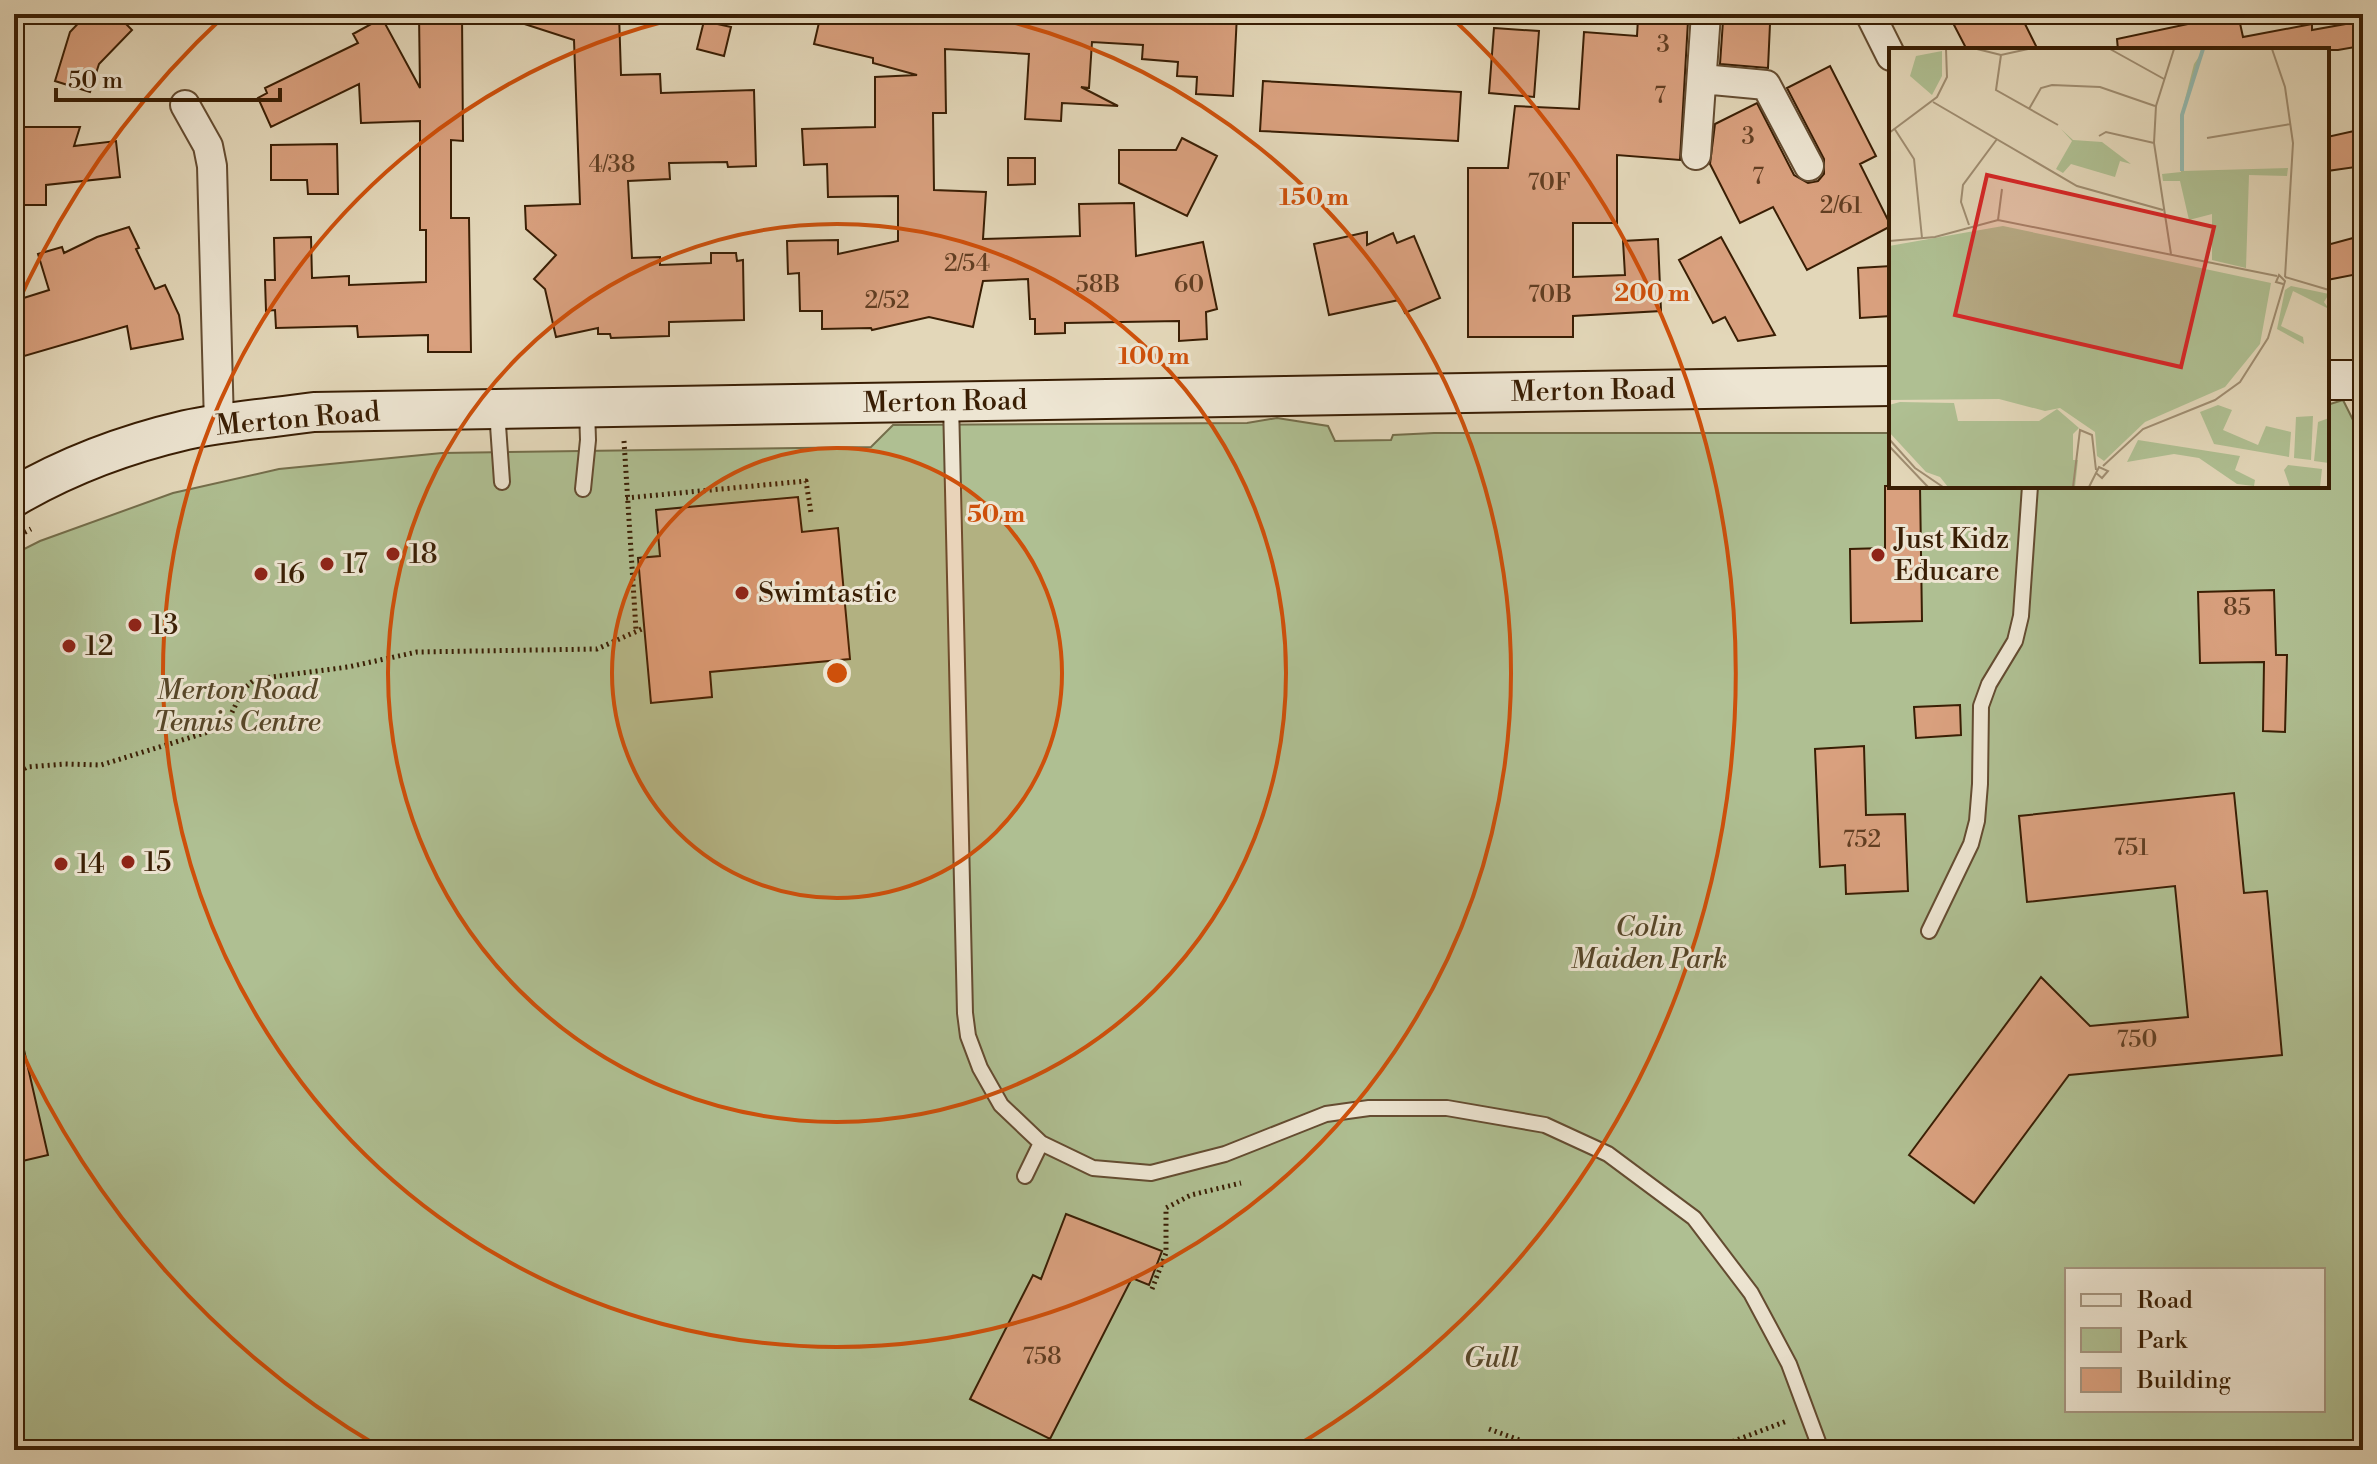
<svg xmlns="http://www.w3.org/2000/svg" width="2377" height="1464" viewBox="0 0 2377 1464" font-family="'Libre Bodoni',serif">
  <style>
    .green { fill: #afbf92; stroke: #746e4b; stroke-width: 2; fill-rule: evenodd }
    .building { fill: #d9a07e; stroke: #391e04; stroke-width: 2 }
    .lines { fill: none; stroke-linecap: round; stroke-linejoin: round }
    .service-casing { stroke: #644c31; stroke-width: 18 }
    .minor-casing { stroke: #644c31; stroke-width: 32 }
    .secondary-casing { stroke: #391e04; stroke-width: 42 }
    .path { stroke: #391e04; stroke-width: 5; stroke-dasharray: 2 4; stroke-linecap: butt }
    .service { stroke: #ede5d2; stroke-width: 14 }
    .minor { stroke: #ede5d2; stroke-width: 28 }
    .secondary { stroke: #ede5d2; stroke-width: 38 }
    .ring { fill: none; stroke: #ce500b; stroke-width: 4 }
    .poi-dot { fill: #8f2418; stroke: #ede5d2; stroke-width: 3 }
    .labels { text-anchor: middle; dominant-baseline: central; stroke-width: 6; stroke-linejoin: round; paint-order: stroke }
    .number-label { font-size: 24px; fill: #613e22 }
    .street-label { font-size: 28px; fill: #391e04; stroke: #ede5d2 }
    .poi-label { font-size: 28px; fill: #391e04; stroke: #ede5d2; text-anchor: start }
    .park-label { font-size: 28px; font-style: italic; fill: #564628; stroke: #ede5d2 }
    .inset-river { fill: none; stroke: #95bab0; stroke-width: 4 }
    .inset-road { fill: none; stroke: #9f8d71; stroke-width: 2 }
    .view { fill: #d62828; fill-opacity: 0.15; stroke: #d62828; stroke-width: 4 }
    .inset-edge { fill: none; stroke: #391e04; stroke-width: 4 }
    .centre { fill: #ce500b; stroke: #ede5d2; stroke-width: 4 }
    .ring-label { font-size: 24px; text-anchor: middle; font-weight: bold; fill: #ce500b; stroke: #ede5d2; stroke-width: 6; stroke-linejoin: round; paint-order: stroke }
  </style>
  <rect width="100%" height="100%" fill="#e3d7b9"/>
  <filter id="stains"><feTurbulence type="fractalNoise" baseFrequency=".0025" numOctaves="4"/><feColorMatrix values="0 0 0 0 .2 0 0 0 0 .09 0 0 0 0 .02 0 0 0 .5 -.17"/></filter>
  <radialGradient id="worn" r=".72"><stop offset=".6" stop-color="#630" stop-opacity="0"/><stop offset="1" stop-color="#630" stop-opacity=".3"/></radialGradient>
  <path class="green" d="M2343,400L2357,428H2363V1450H14V554L40,541L173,493L279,469L442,453L871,447L893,425L1247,423L1277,418L1328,426L1335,441L1391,440L1393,435L1434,433H1891V486H2327V405ZM2067,1270H2323V1410H2067Z"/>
  <path class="building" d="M87,14H138L127,25L132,30L99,64L90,92L55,81L70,32Z
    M419,14H462L463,141L451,140V218H469L471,352H428V335L358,337L357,326L276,328L275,310L266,311L265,280H275L274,238L311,237L312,278L349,276V285L426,282V230H420V121L361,123L359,84L271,127L258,98L267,93L265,88L358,43L353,34L382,18L420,88Z
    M510,14H619L621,75L660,74L661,93L754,90L756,166L728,167L727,162L669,163L670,179L628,181L632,258L660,257V265L711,263V253H736L737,261L743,260L744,320L669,322V336L611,338L610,334H598V328L556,337L545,289L534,279L556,255L526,229L525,206L580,204L574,40L509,19Z
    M821,14H1237L1233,96L1196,94L1197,77L1177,76L1178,62L1142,59L1143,45L1092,42L1089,88L1081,87L1118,106L1062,103L1061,121L1025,119L1029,54L945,49L946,113H933L934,190L986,192L983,239L1080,236L1079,204L1134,203L1136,256L1203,242L1217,309L1206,312L1207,339L1179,341V321L1065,323V333L1035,334V319H1030L1028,279L983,281L973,327L929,317L872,330L871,328L822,329V311H800L799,273L788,274L787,241L838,240V254L898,241V196L828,197L827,164L804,165L802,129L875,127V77L917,75L873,63V58L814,44Z
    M1976,14H2020L2038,50H1967L1954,25Z
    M2235,14H2238L2243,37L2312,24V30L2357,22L2361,46L2338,50H2118L2117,39Z
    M1638,18L1688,21L1680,160L1617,155V223H1573V277L1625,275L1623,241L1658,239L1661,311L1573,316V337H1468V168H1508L1515,106L1579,109L1584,32L1637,36Z
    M704,21L731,27L724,56L697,49Z
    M1723,21L1770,24L1768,68L1720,64Z
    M1494,28L1539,31L1534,97L1489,93Z
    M1830,66L1876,156L1860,164L1891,226L1807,270L1773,207L1740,223L1710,164L1715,124L1757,103L1794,175L1808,183L1818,181L1824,174V159L1787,88Z
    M1263,81L1461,92L1458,141L1260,131Z
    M14,127H80L74,146L116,141L120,177L46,185V205H14Z
    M2363,129V166L2327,171V137Z
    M1182,138L1217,156L1187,216L1119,183V150H1176Z
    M337,144L338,194H308L307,180H271V145Z
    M1008,158H1035V184L1008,185Z
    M129,227L139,248L136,249L155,289L165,285L179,315L183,339L131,349L127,326L14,359V301L49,290L38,254L62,247L64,253L97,237Z
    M1367,232V245L1393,233L1397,243L1414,236L1440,298L1405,313L1399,300L1329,315L1314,244Z
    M1721,237L1775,335L1738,341L1725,317L1713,323L1679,260Z
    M2353,238L2355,245L2363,243V273L2327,280V245Z
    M1891,266V316L1860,318L1858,268Z
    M1885,486H1920L1922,621L1851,623L1850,549L1885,548Z
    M798,497L802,532L838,528L850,659L710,672L712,697L651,703L638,558L660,556L656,510Z
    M2274,590L2276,655H2287L2285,732L2263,731L2264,662L2200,663L2198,592Z
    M1960,705L1961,735L1916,738L1914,707Z
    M1864,746L1866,815L1905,814L1908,891L1846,894L1845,865L1820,867L1815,749Z
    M2234,793L2244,893L2267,891L2282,1055L2069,1075L1974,1203L1909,1155L2041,977L2090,1026L2188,1017L2175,886L2027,902L2019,816Z
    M24,1050L48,1155L14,1163V1051Z
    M1066,1214L1162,1251L1149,1285L1132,1278L1050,1439L970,1399L1033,1275L1041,1279Z"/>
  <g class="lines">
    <g class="service-casing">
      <path id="service" d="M951,402L965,1013L968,1036L980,1068L1001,1105L1041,1143L1093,1168L1151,1173L1225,1154L1326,1114L1369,1108H1447L1545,1125L1608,1154L1694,1218L1751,1293L1789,1364L1821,1450
        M497,411L502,482
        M583,489L588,440L587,409
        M1929,931L1971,844L1977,821L1980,784L1981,706L1989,684L2015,641L2021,616L2030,486
        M1025,1176L1041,1143"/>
    </g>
    <g class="minor-casing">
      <path id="minor" d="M1870,14L1891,56
        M1702,79L1766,85L1809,166
        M185,105L208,146L212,166L219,424
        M1696,155L1706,14"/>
    </g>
    <g class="secondary-casing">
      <path id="secondary" d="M2327,380H2363
        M14,497C67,466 126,444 186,430C228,421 271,418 314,412L1891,386"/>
    </g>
    <path class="path" d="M624,441L636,630
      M626,498L806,481L811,513
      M14,538L31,529
      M14,775L27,767L65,764L101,765L221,728C237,712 236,691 256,679L348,667L417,652L597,649L644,628
      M1152,1289L1166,1253V1208L1191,1195L1241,1183
      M1489,1429L1547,1450
      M1710,1450L1787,1421"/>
    <use href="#service" class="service"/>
    <use href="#minor" class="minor"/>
    <use href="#secondary" class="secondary"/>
  </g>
  <circle cx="837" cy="673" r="225" fill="#ce500b" fill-opacity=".12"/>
  <g class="ring">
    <circle cx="837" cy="673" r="225"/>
    <circle cx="837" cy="673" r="449"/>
    <path d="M983 15A674 674 0 1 1 691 15"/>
    <path d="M381 1448A899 899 0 0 1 16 1039M16 307A899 899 0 0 1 224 16M1450 16A899 899 0 0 1 1293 1448"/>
  </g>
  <g class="poi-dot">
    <circle cx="393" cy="554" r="8"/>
    <circle cx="1878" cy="555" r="8"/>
    <circle cx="327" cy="564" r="8"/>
    <circle cx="261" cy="574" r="8"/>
    <circle cx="742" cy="593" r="8"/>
    <circle cx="135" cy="625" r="8"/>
    <circle cx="69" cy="646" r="8"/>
    <circle cx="128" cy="862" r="8"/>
    <circle cx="61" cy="864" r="8"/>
  </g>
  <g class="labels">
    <g class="number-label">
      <text x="1663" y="45">3</text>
      <text x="1660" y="96">7</text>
      <text x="1748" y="137">3</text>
      <text x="612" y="165">4/38</text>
      <text x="1758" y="177">7</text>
      <text x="1549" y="183">70F</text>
      <text x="1841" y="206">2/61</text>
      <text x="967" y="264">2/54</text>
      <text x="1098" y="285">58B</text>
      <text x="1189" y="285">60</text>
      <text x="1550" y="295">70B</text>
      <text x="887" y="301">2/52</text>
      <text x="2237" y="608">85</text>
      <text x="1862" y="840">752</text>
      <text x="2131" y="848">751</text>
      <text x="2137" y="1040">750</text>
      <text x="1042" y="1357">758</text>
    </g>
    <g class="street-label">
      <text transform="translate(1593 391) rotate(-1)">Merton Road</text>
      <text transform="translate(945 402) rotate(-1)">Merton Road</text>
      <text transform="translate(298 419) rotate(-5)">Merton Road</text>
    </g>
    <g class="poi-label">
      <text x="1894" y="539">Just Kidz<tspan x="1894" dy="32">Educare</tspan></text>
      <text x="409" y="554">18</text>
      <text x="343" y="564">17</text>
      <text x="277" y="574">16</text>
      <text x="758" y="593">Swimtastic</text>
      <text x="151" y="625">13</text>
      <text x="85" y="646">12</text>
      <text x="144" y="862">15</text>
      <text x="77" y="864">14</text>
    </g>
    <g class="park-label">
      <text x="237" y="690">Merton Road<tspan x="237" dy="32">Tennis Centre</tspan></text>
      <text x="1649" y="927">Colin<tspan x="1649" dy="32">Maiden Park</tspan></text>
      <text x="1491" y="1358">Gull</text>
    </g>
  </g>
  <g transform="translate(1889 48)">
    <rect width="440" height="440" fill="#e3d7b9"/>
    <path d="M315,1L294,66V123L399,120L398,128L360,127L357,220L323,212V166L300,172L291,133H274L273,126L292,124V67L305,16ZM53,3V28L43,47L21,28L27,8ZM172,81L184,92L213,94L242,116L231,113L226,129L182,116L174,125L167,121L183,93ZM114,178L382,235L371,296L336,339L256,374L215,413L208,408L206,384L171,360L156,363L110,351L0,352V198ZM402,238L440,246L435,254L440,261L404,243L392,278L414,289L415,296L388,281L396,242ZM11,354L65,355L69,373H150L168,361L190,380L184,386V412H189L186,439H59L51,429L37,424L0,384V357ZM329,357L343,362L334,382L369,397L377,378L402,384L400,409L325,396L311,364ZM424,368L422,412L405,410L407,369ZM440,370V415L425,413L429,374ZM249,392L351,408L346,422L366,432L365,438L348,436L310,410L285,406L238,414ZM399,417L433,421L431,439H401L395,422Z" fill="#afbf92"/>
    <path class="inset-river" d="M293,123V67L314,1"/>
    <path class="inset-road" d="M88,1L112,7L139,1M221,1L275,31M383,1L396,39L404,95L396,229M112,7L107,42L169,77M44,54L188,138L274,162M140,61L152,40L163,37L211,39L266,58M5,80L25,111L33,190M0,85L48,49L58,29L57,1M210,88L217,84L265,95M318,90L402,76M109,172L113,141M80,177L72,154L74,137L108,91M0,193L46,189L109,172L388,228M282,206L265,95L267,58L285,1M396,229L440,242M0,391L26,420L54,439M0,398L39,439M214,418L254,381L326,352L351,334L379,290L396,233L390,227L387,234L394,236M184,439L191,382L203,387L207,422M200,439L210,419L219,423L213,430L207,425"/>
    <path class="view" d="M98,127L325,179L292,319L66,267Z"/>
    <rect width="440" height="440" class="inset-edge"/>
  </g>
  <circle cx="837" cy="673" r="12" class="centre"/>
  <g class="ring-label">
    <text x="1314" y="205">150 m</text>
    <text x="1652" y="301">200 m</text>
    <text x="1154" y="364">100 m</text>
    <text x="996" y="522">50 m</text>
  </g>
  <rect width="2377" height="1464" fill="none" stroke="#e3d7b9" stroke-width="48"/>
  <rect x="16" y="16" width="2345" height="1432" fill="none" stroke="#391e04" stroke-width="4"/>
  <rect x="24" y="24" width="2329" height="1416" fill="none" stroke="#391e04" stroke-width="2"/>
  <rect x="2065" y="1268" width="260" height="144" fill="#ede5d2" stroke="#a59580" stroke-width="2"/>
  <rect x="2081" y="1294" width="40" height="12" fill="#ede5d2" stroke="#a59580" stroke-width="2"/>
  <text x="2137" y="1308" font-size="24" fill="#391e04">Road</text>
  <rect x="2081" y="1328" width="40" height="24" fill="#afbf92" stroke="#a59580" stroke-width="2"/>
  <text x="2137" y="1348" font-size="24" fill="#391e04">Park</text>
  <rect x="2081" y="1368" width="40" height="24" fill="#d9a07e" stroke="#a59580" stroke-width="2"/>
  <text x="2137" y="1388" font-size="24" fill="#391e04">Building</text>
  <path d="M56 88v12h224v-12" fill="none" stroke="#391e04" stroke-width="4"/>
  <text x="68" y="88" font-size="24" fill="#391e04" stroke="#ede5d2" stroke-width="6" paint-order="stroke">50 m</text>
  <rect width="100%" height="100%" filter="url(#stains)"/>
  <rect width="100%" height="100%" fill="url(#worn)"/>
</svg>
